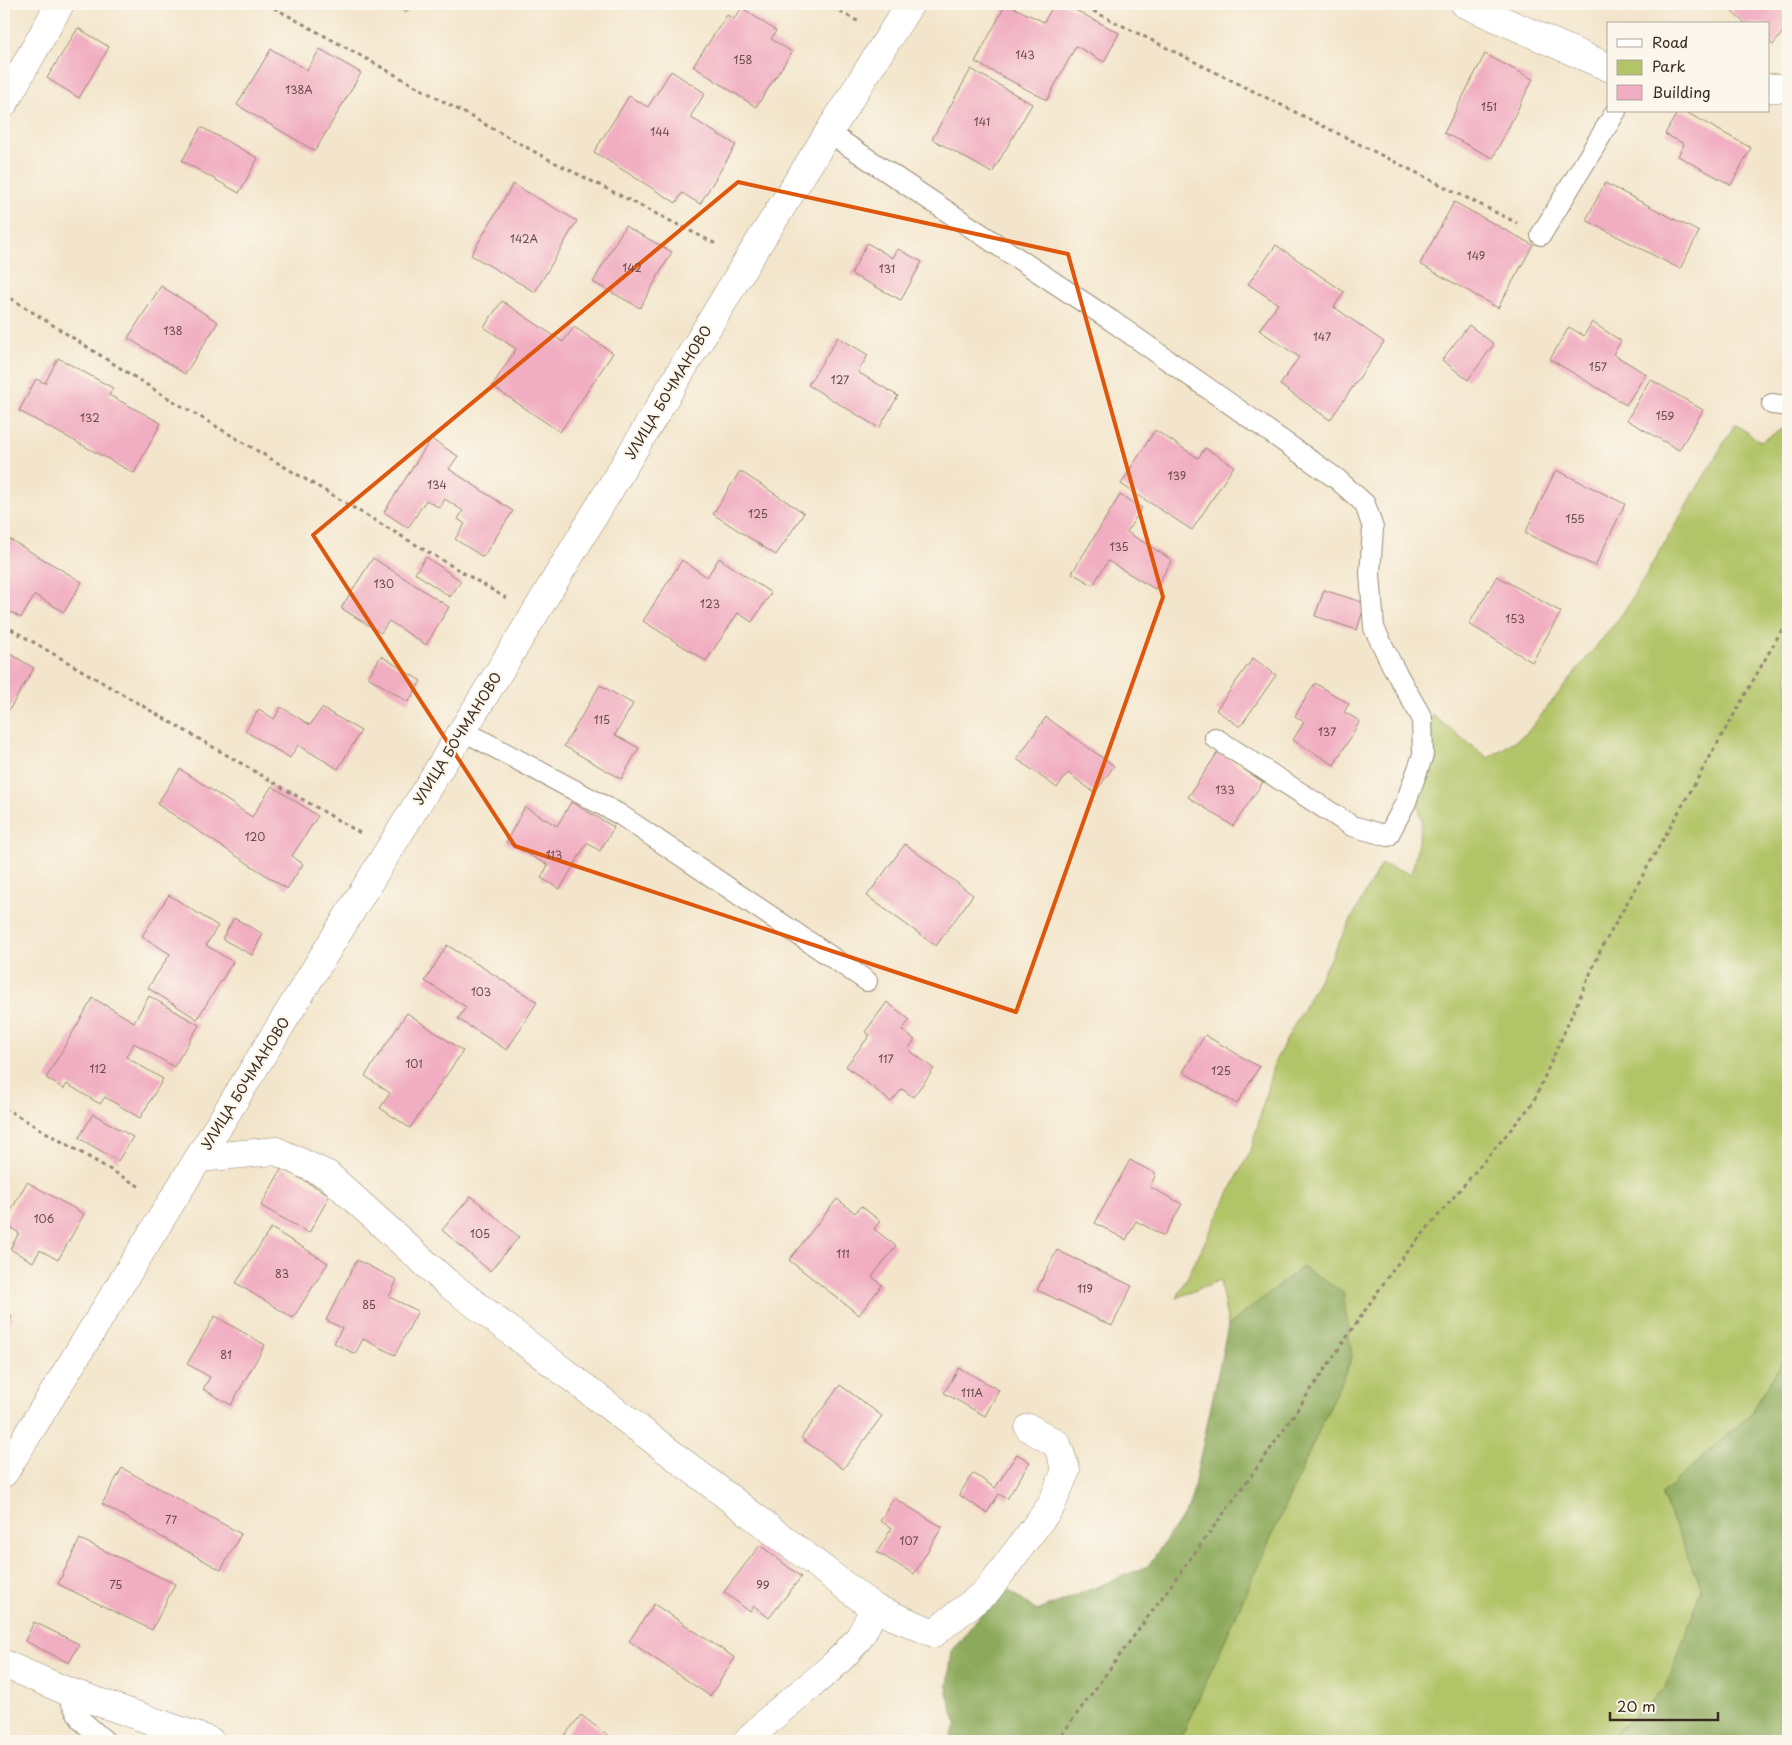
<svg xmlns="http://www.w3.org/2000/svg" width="1792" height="1745" viewBox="0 0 1792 1745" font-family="'Playpen Sans',sans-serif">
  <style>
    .green { fill: #b2c467; stroke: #767742 }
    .forest { fill: #8daa5c; stroke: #646a3d }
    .building { fill: #f1adc1 }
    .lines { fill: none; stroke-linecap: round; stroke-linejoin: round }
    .service-casing { stroke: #978874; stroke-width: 22 }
    .minor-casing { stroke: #978874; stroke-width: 29 }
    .secondary-casing { stroke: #978874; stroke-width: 29 }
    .path { stroke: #978874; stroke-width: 3; stroke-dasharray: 4 4; stroke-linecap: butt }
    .service { stroke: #fff; stroke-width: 20 }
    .minor { stroke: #fff; stroke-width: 28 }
    .secondary { stroke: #fff; stroke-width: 28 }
    .marked { fill: none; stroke: #df570d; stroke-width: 4; stroke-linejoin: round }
    .labels { text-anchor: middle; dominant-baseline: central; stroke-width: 4.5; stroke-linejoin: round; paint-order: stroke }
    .number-label { font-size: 11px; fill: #684b47 }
    .street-label { font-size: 14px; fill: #3b2a1e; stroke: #fbf7ec }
  </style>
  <rect width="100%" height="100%" fill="#fbf7ec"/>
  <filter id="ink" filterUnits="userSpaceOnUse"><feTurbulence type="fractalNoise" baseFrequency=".02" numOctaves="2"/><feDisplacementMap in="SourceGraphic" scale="10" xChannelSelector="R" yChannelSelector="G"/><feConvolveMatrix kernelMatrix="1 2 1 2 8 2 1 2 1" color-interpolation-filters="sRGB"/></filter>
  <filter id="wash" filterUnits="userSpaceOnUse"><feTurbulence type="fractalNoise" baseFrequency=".0096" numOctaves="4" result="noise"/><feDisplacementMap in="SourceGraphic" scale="20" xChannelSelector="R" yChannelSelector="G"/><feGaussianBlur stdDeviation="1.12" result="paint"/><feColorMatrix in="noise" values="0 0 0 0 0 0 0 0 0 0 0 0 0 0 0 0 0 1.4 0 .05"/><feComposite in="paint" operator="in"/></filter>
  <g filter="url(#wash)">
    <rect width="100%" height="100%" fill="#f3e5cb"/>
    <path class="green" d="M1735,424L1761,442L1788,425V1351L1751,1414L1661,1494L1702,1590L1666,1688L1605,1741H1179L1352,1357L1302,1267L1228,1326L1220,1280L1177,1298L1252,1147L1274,1063L1381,864L1412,874L1422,821L1418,805L1432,715L1488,758L1526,734L1623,613Z"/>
    <path class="forest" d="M1302,1267L1343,1292L1352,1357L1180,1740L949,1741L957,1724L947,1693L952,1651L1003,1586L1037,1611L1148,1566L1190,1505L1228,1326Z
      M1788,1351V1741H1605L1666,1688L1702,1590L1661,1494L1751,1414Z"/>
    <g id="blocks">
      <path class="building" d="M393,4H412L406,13Z
        M1006,4L1044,22L1054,4H1064L1119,33L1104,62L1076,46L1047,100L975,62Z
        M1738,4H1788V25L1773,45L1768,41V24H1746L1732,12Z
        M742,8L776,31L771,39L792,52L756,107L693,66L727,15L734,19Z
        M4,14L10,17L4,29Z
        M78,28L109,47L79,98L47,78Z
        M271,49L307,70L320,49L361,73L315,151L237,105Z
        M1485,54L1533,79L1493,158L1444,133Z
        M971,69L1032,104L992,173L932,139Z
        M671,71L705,93L690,117L736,145L700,204L682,193L676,203L594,152L629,96L648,107Z
        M1678,111H1684L1751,148L1731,185L1678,156L1684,144L1665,134Z
        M201,127L258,158L239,193L182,161Z
        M1605,183L1699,232L1680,269L1586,220Z
        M513,184L577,221L535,292L471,255Z
        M1454,202L1533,245L1498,308L1420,264Z
        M625,226L672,252L640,308L593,282Z
        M867,243L893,258L898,249L922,262L901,300L851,274Z
        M1276,245L1344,292L1334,307L1384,342L1330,420L1280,385L1299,357L1259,330L1278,304L1248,284Z
        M161,286L218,322L185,374L128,338Z
        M502,301L563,342L574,327L613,353L560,432L492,386L516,349L484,327Z
        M1592,322L1621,341L1613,354L1646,374L1626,405L1550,359L1569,327L1584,336Z
        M1469,325L1494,344L1468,380L1442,360Z
        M838,337L868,355L858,372L898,396L879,428L808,385Z
        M58,358L113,388L109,395L161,423L134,473L19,411L36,379L45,383Z
        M1650,379L1703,410L1679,450L1627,420Z
        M1155,430L1198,458L1205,448L1234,466L1192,530L1121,484Z
        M431,439L458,456L449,469L513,511L483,557L455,539L465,524L458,519L463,511L445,499L440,508L426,500L408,528L384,512Z
        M1556,470L1625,504L1595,566L1525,533Z
        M740,471L804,513L776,555L713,514Z
        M1120,495L1142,508L1127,532L1172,560L1155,589L1108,561L1093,585L1072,573Z
        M4,536L82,582L64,612L35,595L21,618L4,608Z
        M426,557L461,581L450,597L415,573Z
        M373,558L449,607L426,645L389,621L381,633L341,608Z
        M719,558L771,593L752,622L738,613L706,661L643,621L682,560L707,577Z
        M1497,576L1561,612L1532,662L1469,624Z
        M1324,590L1365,603L1357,630L1315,616Z
        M4,650L34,668L9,710L4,707Z
        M381,656L421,681L408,702L368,677Z
        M1253,658L1276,675L1240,727L1216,710Z
        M1315,683L1349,704L1344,712L1360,721L1334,765L1293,740L1304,722L1295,716Z
        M600,685L633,704L615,735L639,748L621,779L564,746Z
        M281,707L310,725L322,708L361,731L338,769L298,745L290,758L245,731L259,709L274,719Z
        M1046,717L1114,766L1095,793L1068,773L1057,788L1017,759Z
        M1218,752L1263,782L1233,826L1188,797Z
        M180,769L252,817L272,786L318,816L292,856L303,864L287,889L157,804Z
        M571,802L614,827L600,851L587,843L560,889L541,878L548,865L506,842L525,807L557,826Z
        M905,844L973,895L936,946L867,896Z
        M169,895L218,926L206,945L233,962L197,1019L148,988L170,954L142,936Z
        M234,918L263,934L252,955L222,939Z
        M447,945L537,1002L507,1050L458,1019L466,1007L425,981Z
        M149,996L199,1025L174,1067L134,1043L126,1057L163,1079L140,1118L105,1097L100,1104L67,1084L64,1089L46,1078L93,998L134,1022Z
        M887,1002L910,1020L902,1030L915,1040L908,1049L934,1069L913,1097L902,1089L891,1102L846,1066L870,1035L865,1032Z
        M407,1013L463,1051L410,1128L380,1108L390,1093L365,1076Z
        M1205,1035L1259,1067L1237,1104L1183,1072Z
        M93,1114L133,1137L118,1161L79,1138Z
        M1130,1160L1156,1174L1150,1187L1182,1204L1164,1236L1136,1221L1126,1240L1095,1223Z
        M282,1168L330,1195L309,1233L261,1206Z
        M27,1182L84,1214L58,1260L40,1250L33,1262L10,1249L19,1233L4,1223Z
        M471,1196L519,1237L490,1271L442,1230Z
        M837,1199L855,1213L861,1206L880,1221L874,1229L896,1246L872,1277L882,1285L859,1315L789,1260Z
        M271,1228L328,1263L293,1318L236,1283Z
        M1057,1250L1132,1286L1112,1326L1037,1290Z
        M357,1260L397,1280L389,1297L418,1311L395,1355L363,1339L355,1354L334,1343L342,1328L326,1320Z
        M4,1312L12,1317L4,1331Z
        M215,1316L265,1345L231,1405L203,1389L210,1377L187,1364Z
        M959,1368L999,1390L985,1416L944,1393Z
        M840,1385L882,1416L843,1469L801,1438Z
        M1017,1454L1030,1462L1007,1499L999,1494L987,1513L959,1495L973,1473L995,1488Z
        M122,1468L241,1534L221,1570L102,1504Z
        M894,1498L942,1527L914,1574L877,1552L892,1528L880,1521Z
        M80,1539L175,1584L152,1630L58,1584Z
        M760,1545L801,1577L769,1618L754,1606L750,1612L724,1592Z
        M654,1604L735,1658L710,1696L629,1641Z
        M34,1622L79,1644L69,1663L25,1641Z
        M581,1715L615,1741H560Z"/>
    </g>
  </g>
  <g filter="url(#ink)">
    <use href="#blocks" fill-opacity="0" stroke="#978874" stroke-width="1"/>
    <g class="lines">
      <g class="service-casing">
        <path id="service" d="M829,133L1112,321L1337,479L1365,504L1373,528L1370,573L1374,628L1393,667L1422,718L1423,755L1406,802L1388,836L1352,826L1215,738
          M1541,235L1616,111
          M1772,404L1788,406
          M462,730L619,814L867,981
          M64,1690L82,1721L105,1741"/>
      </g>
      <g class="minor-casing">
        <path id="minor" d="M1465,4L1608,67
          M1768,88H1788
          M4,103L60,4
          M199,1158L276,1151L328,1175L446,1282L874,1608C869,1618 865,1630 858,1639C827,1679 781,1703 748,1741
          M874,1608L934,1633L987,1591L1051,1506L1066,1470L1057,1444L1029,1428
          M4,1664L64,1690L210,1741"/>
      </g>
      <g class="secondary-casing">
        <path id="secondary" d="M4,1473L534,615L748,260L910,4"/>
      </g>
      <path class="path" d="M267,4L544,157L718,245
        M826,4L861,23
        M1079,4L1517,223
        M4,294L158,392L506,598
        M4,625L362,834
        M4,1108L142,1188
        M1057,1741L1267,1454L1394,1268L1533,1103L1601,949L1788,619"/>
      <use href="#service" class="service"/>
      <use href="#minor" class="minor"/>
      <use href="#secondary" class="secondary"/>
    </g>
  </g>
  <path class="marked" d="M738,182L1068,254L1163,597L1016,1012L515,846L313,535Z"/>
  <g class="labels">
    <g class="number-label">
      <text x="1025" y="54">143</text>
      <text x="743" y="59">158</text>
      <text x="299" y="89">138А</text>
      <text x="1489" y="106">151</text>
      <text x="982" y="121">141</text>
      <text x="660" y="131">144</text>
      <text x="524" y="238">142А</text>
      <text x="1476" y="255">149</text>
      <text x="632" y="267">142</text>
      <text x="887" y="268">131</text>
      <text x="173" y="330">138</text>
      <text x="1322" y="336">147</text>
      <text x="1598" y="366">157</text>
      <text x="840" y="379">127</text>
      <text x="1665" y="415">159</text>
      <text x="90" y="417">132</text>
      <text x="1177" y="475">139</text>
      <text x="437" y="484">134</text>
      <text x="758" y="513">125</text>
      <text x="1575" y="518">155</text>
      <text x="1119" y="546">135</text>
      <text x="384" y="583">130</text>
      <text x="710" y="603">123</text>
      <text x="1515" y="618">153</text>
      <text x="602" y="719">115</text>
      <text x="1327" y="731">137</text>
      <text x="1225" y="789">133</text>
      <text x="255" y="836">120</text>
      <text x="554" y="854">113</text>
      <text x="481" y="991">103</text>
      <text x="886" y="1058">117</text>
      <text x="414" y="1063">101</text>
      <text x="98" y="1068">112</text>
      <text x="1221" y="1070">125</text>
      <text x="44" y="1218">106</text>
      <text x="480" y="1233">105</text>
      <text x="843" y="1253">111</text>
      <text x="282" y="1273">83</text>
      <text x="1085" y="1288">119</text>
      <text x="369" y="1304">85</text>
      <text x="226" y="1354">81</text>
      <text x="972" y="1392">111А</text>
      <text x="171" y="1519">77</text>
      <text x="909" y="1540">107</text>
      <text x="116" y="1584">75</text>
      <text x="763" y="1584">99</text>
    </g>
    <g class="street-label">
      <text transform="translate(668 392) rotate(-59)">УЛИЦА БОЧМАНОВО</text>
      <text transform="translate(457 738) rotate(-58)">УЛИЦА БОЧМАНОВО</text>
      <text transform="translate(245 1083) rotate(-58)">УЛИЦА БОЧМАНОВО</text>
    </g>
  </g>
  <rect width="1792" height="1745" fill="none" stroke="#fbf7ec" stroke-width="20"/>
  <rect x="1607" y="22" width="162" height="90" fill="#fbf7ec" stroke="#aea59a"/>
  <rect x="1617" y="39" width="25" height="8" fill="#ffffff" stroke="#aea59a"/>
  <text x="1652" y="48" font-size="15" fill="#3b2a1e">Road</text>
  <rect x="1617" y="60" width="25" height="15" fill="#b2c467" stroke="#aea59a"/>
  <text x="1652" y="72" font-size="15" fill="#3b2a1e">Park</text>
  <rect x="1617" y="85" width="25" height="15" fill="#f1adc1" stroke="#aea59a"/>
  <text x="1652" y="98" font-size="15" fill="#3b2a1e">Building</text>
  <path d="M1610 1712v8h108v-8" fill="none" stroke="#3b2a1e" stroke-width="2.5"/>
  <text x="1617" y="1712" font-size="15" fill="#3b2a1e" stroke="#fbf7ec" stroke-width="4" paint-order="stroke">20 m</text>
</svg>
